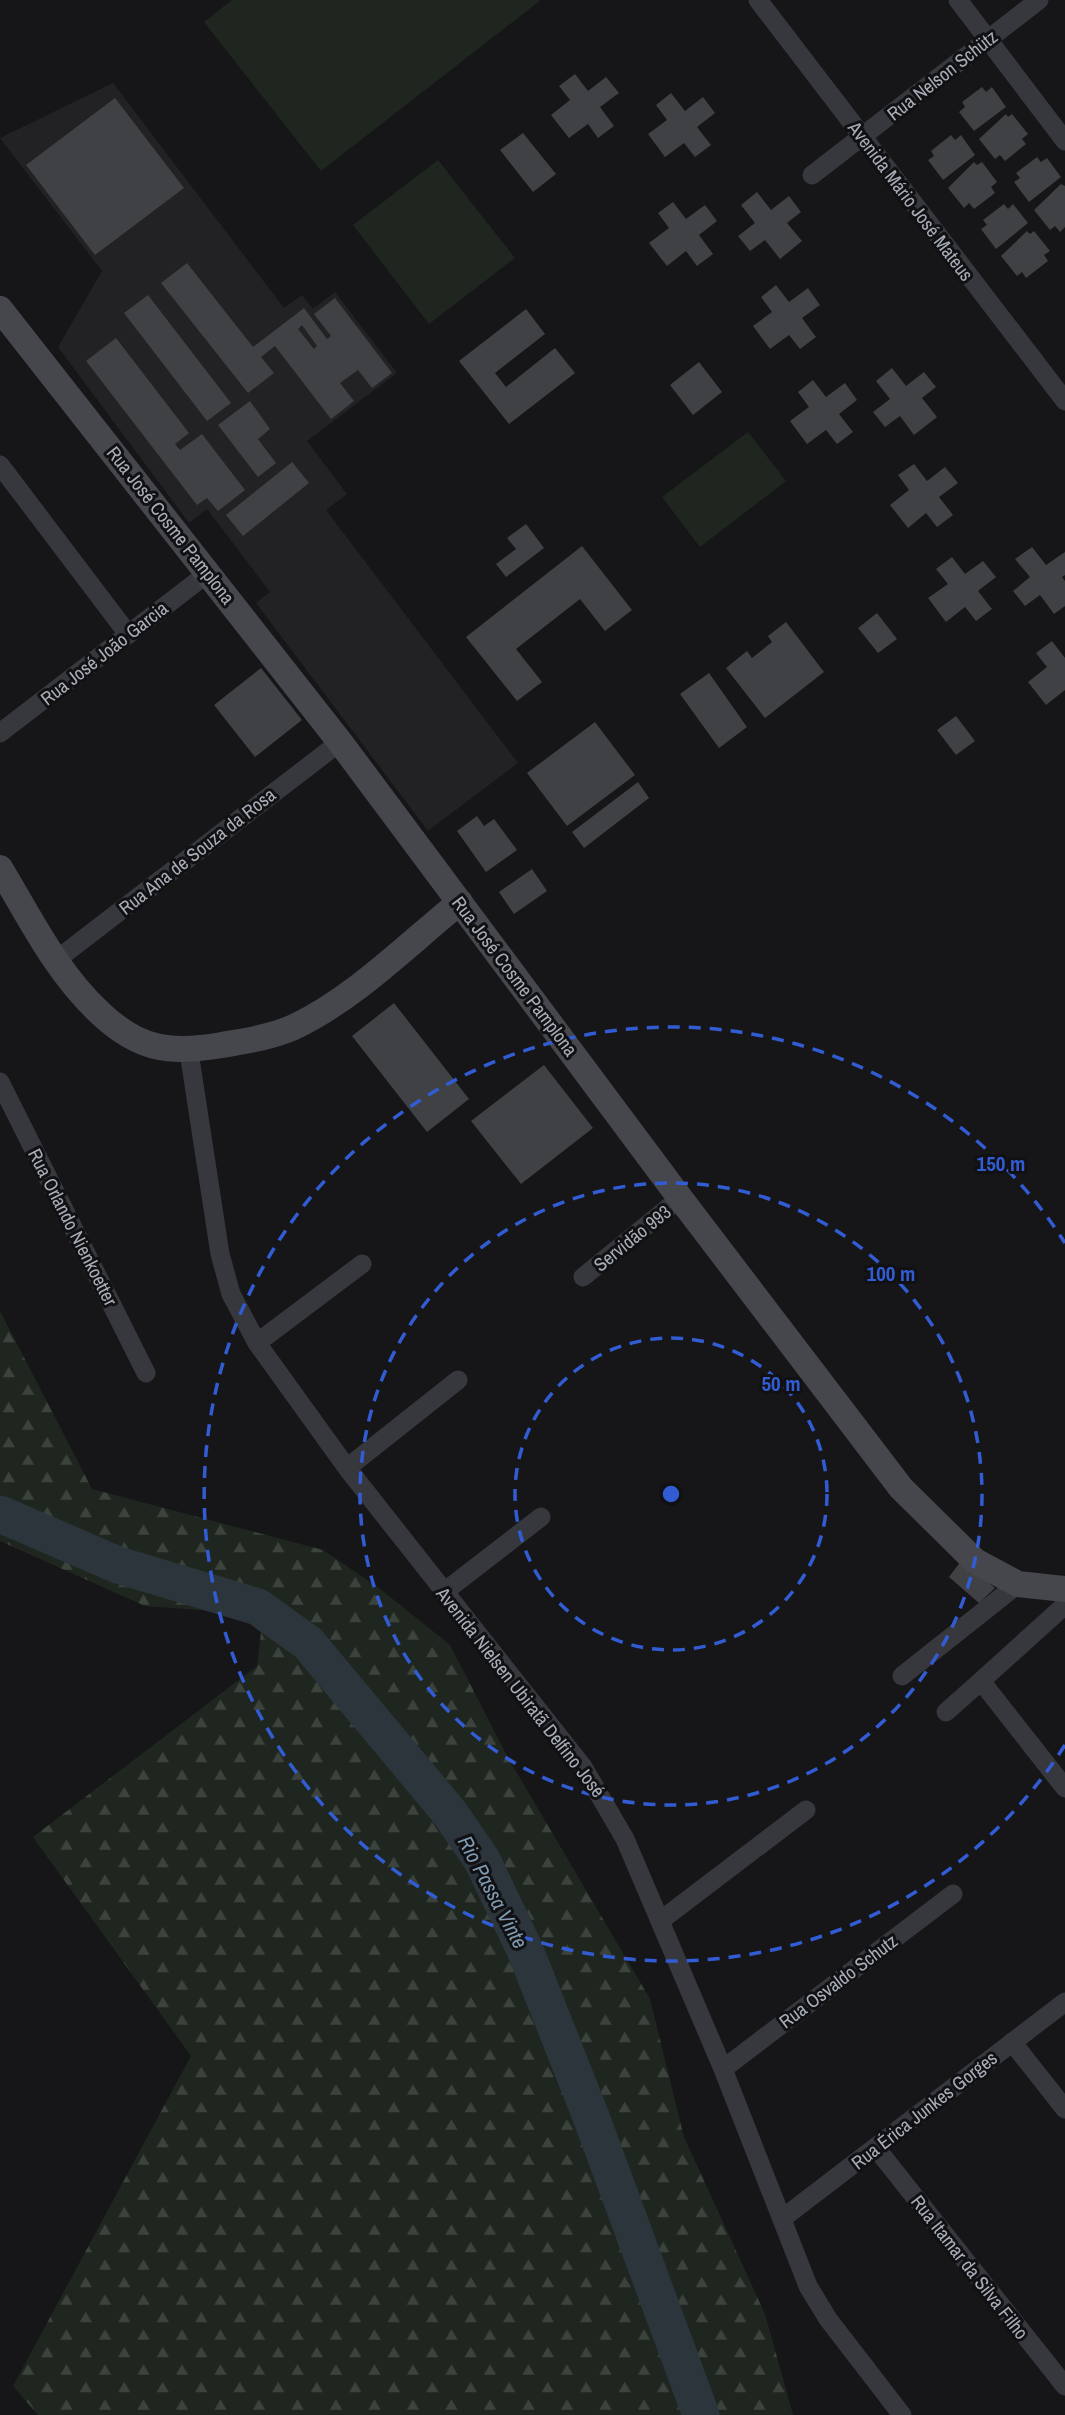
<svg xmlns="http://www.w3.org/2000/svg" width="1065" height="2415" viewBox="0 0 1065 2415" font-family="'Archivo Narrow',sans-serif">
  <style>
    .built { fill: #222225 }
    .forest { fill: url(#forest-firs) }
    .pitch { fill: #1e261f }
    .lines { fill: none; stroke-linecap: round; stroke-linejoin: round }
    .river { stroke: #2c353c; stroke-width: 37 }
    .building { fill: #404145; fill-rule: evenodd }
    .street { stroke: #37383d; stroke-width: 19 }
    .secondary { stroke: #45474d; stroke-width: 26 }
    .ring { fill: none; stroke: #325cd3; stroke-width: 3.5; stroke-dasharray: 12 9 }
    .labels { text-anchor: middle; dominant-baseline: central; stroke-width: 6; stroke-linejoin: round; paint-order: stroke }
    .street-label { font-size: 19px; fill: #a8adb8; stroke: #111113 }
    .water-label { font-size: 21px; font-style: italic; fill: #7f9bb3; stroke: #111113 }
    .centre { fill: #325cd3; stroke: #111113; stroke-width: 3.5 }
    .ring-label { font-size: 21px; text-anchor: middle; font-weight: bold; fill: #325cd3; stroke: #111113; stroke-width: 6; stroke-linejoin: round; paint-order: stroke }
  </style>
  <defs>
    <pattern id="forest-firs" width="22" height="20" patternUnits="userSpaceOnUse" patternTransform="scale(1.75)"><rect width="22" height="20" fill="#1e261f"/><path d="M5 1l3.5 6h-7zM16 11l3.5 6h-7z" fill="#3c433d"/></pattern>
  </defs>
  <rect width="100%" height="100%" fill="#161618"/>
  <path class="built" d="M113,83L284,308L302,295L313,309L335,292L397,373L307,441L347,494L326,510L518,763L428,831L256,603L270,592L207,509L189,523L58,347L102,271L0,138Z"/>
  <path class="forest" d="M0,1311L92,1489L323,1550L379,1588L450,1645L507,1756L650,1999L684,2137L765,2314L793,2415H38L13,2386L191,2056L33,1837L257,1666L261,1632L241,1613L145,1606L0,1541Z"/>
  <path class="pitch" d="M232,0H541L321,171L204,22Z
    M438,160L515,258L429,324L353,225Z
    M748,432L786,481L700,547L662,497Z"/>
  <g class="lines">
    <path class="river" d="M0,1514L118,1565L258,1607L308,1643L449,1812L482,1860L525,1950L590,2114L701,2415"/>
  </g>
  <path class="building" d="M575,74L588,91L606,77L619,93L600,107L614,126L598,138L588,124L569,138L551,115L570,100L559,86Z
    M982,87L986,92L992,87L1006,107L974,131L959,112L965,107L962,102Z
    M671,93L685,111L703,97L715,113L697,127L711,145L695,157L684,143L665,157L648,134L667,120L656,105Z
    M115,98L184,188L95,255L26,165Z
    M1006,114L1008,117L1012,114L1028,134L1022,139L1026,144L1005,161L1000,155L995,159L979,139Z
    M523,133L556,174L533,192L500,150Z
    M951,135L955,140L961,135L975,155L943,180L928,160L934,156L931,151Z
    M1037,157L1041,162L1047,158L1061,177L1029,202L1014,182L1020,178L1016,173Z
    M974,162L977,165L982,162L997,182L991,187L995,193L974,209L969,203L964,208L948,188Z
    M1061,184L1065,186V227L1060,232L1055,226L1050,230L1034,210Z
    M757,192L771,210L789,196L801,212L787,223L802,241L780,259L765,240L750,251L738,236L755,223L741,205Z
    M673,202L686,219L705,205L717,221L699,235L713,254L697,266L686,251L667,266L649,243L669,228L658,213Z
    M1004,204L1008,209L1013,204L1028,223L996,249L981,229L987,225L983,220Z
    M1027,231L1030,234L1034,231L1050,251L1044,255L1048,261L1026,278L1022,272L1017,276L1001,256Z
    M187,263L253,347L304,308L327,339L331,336L314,314L335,298L392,373L372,388L358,370L340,383L354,401L331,419L275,346L261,357L274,373L248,393L161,283ZM302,325L317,346L314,349L298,329Z
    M776,285L789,302L808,288L820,305L802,318L816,337L800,349L789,335L770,349L753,326L772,312L761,297Z
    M148,295L231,403L207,421L124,313Z
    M526,309L545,334L495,373L506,387L555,348L575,373L509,424L459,361Z
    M116,338L189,433L175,444L180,450L202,434L245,490L218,511L207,498L197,505L86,361Z
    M699,362L722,392L693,415L670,385Z
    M892,368L906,386L924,372L936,387L922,398L937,417L914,435L900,416L885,427L873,412L890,399L876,381Z
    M813,380L826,397L845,383L857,400L839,414L853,432L837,444L826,430L807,444L790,421L809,407L798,392Z
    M250,401L270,429L258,439L276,463L258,477L218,425Z
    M292,462L309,483L243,536L226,515Z
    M914,464L927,481L945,467L958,483L939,497L953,515L937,527L926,513L908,528L890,505L909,490L898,475Z
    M526,524L544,548L506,577L496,564L516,549L507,538Z
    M582,546L632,610L605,631L580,599L516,649L542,682L517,701L466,637Z
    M1032,547L1046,565L1065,552V575L1062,577L1065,581V606L1054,614L1040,595L1025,606L1013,591L1030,577L1015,559Z
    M952,557L965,574L983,561L996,577L978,591L992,609L976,621L965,607L946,622L928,598L948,584L936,569Z
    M877,613L897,639L878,653L858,628Z
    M786,622L824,672L765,718L726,668L747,651L752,658L772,642L768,636Z
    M1052,641L1065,658V690L1046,705L1028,682L1047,667L1036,653Z
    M261,668L302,720L255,757L214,705Z
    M709,673L747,727L719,748L680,694Z
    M956,716L975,741L956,755L937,730Z
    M595,722L635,775L567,826L527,773Z
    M638,782L649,798L584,848L572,832Z
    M477,816L484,826L494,819L517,850L486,872L457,831Z
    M532,869L547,891L514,914L499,892Z
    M394,1003L469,1099L427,1132L352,1036Z
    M544,1065L593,1128L521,1184L471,1121Z
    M961,1561L995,1588L979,1603L949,1577Z"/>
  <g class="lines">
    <path class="street" d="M758,0L1065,401
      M958,0L1065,141
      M812,175L1039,0
      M0,465L128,634
      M0,733L208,573
      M55,961L340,742
      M189,1052L220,1254L231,1294L257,1343L347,1468L583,1767L625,1839L723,2069L808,2286L828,2319L902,2415
      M0,1082L146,1373
      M583,1277L680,1198
      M257,1343L362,1264
      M347,1468L458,1380
      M444,1592L541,1517
      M1065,1605L981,1681L1065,1788
      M902,1676L1018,1584
      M946,1712L981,1681
      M660,1921L806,1810
      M1012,2042L1065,2109
      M723,2069L953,1894
      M876,2148L1065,2386
      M783,2218L1065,2002"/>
    <path class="secondary" d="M0,309L340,742L680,1198L901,1488L975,1561L1018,1584L1065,1589
      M0,868C30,918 56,972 100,1013C139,1050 170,1054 222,1045C246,1041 271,1037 294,1027C355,998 408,944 460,902"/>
  </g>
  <g class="ring">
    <circle cx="671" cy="1494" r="156"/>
    <circle cx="671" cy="1494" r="311"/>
    <path d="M1065 1745A467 467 0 1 1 1065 1243"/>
  </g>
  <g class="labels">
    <g class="street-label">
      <text transform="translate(942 75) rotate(-38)">Rua Nelson Schütz</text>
      <text transform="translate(911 201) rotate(53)">Avenida Mário José Mateus</text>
      <text transform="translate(171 525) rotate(52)">Rua José Cosme Pamplona</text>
      <text transform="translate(104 653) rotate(-38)">Rua José João Garcia</text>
      <text transform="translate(197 851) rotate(-38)">Rua Ana de Souza da Rosa</text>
      <text transform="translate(515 976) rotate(53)">Rua José Cosme Pamplona</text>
      <text transform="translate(73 1227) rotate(63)">Rua Orlando Nienkoetter</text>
      <text transform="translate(632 1238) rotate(-39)">Servidão 993</text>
      <text transform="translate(521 1692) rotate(52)">Avenida Nielsen Ubiratã Delfino José</text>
      <text transform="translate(838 1981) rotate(-37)">Rua Osvaldo Schutz</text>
      <text transform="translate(924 2110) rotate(-38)">Rua Érica Junkes Gorges</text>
      <text transform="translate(970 2267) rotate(52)">Rua Itamar da Silva Filho</text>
    </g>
    <g class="water-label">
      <text transform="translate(493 1892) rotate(62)">Rio Passa Vinte</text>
    </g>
  </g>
  <circle cx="671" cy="1494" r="10" class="centre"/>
  <g class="ring-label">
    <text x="1001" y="1171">150 m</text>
    <text x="891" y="1281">100 m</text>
    <text x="781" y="1391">50 m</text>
  </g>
</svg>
